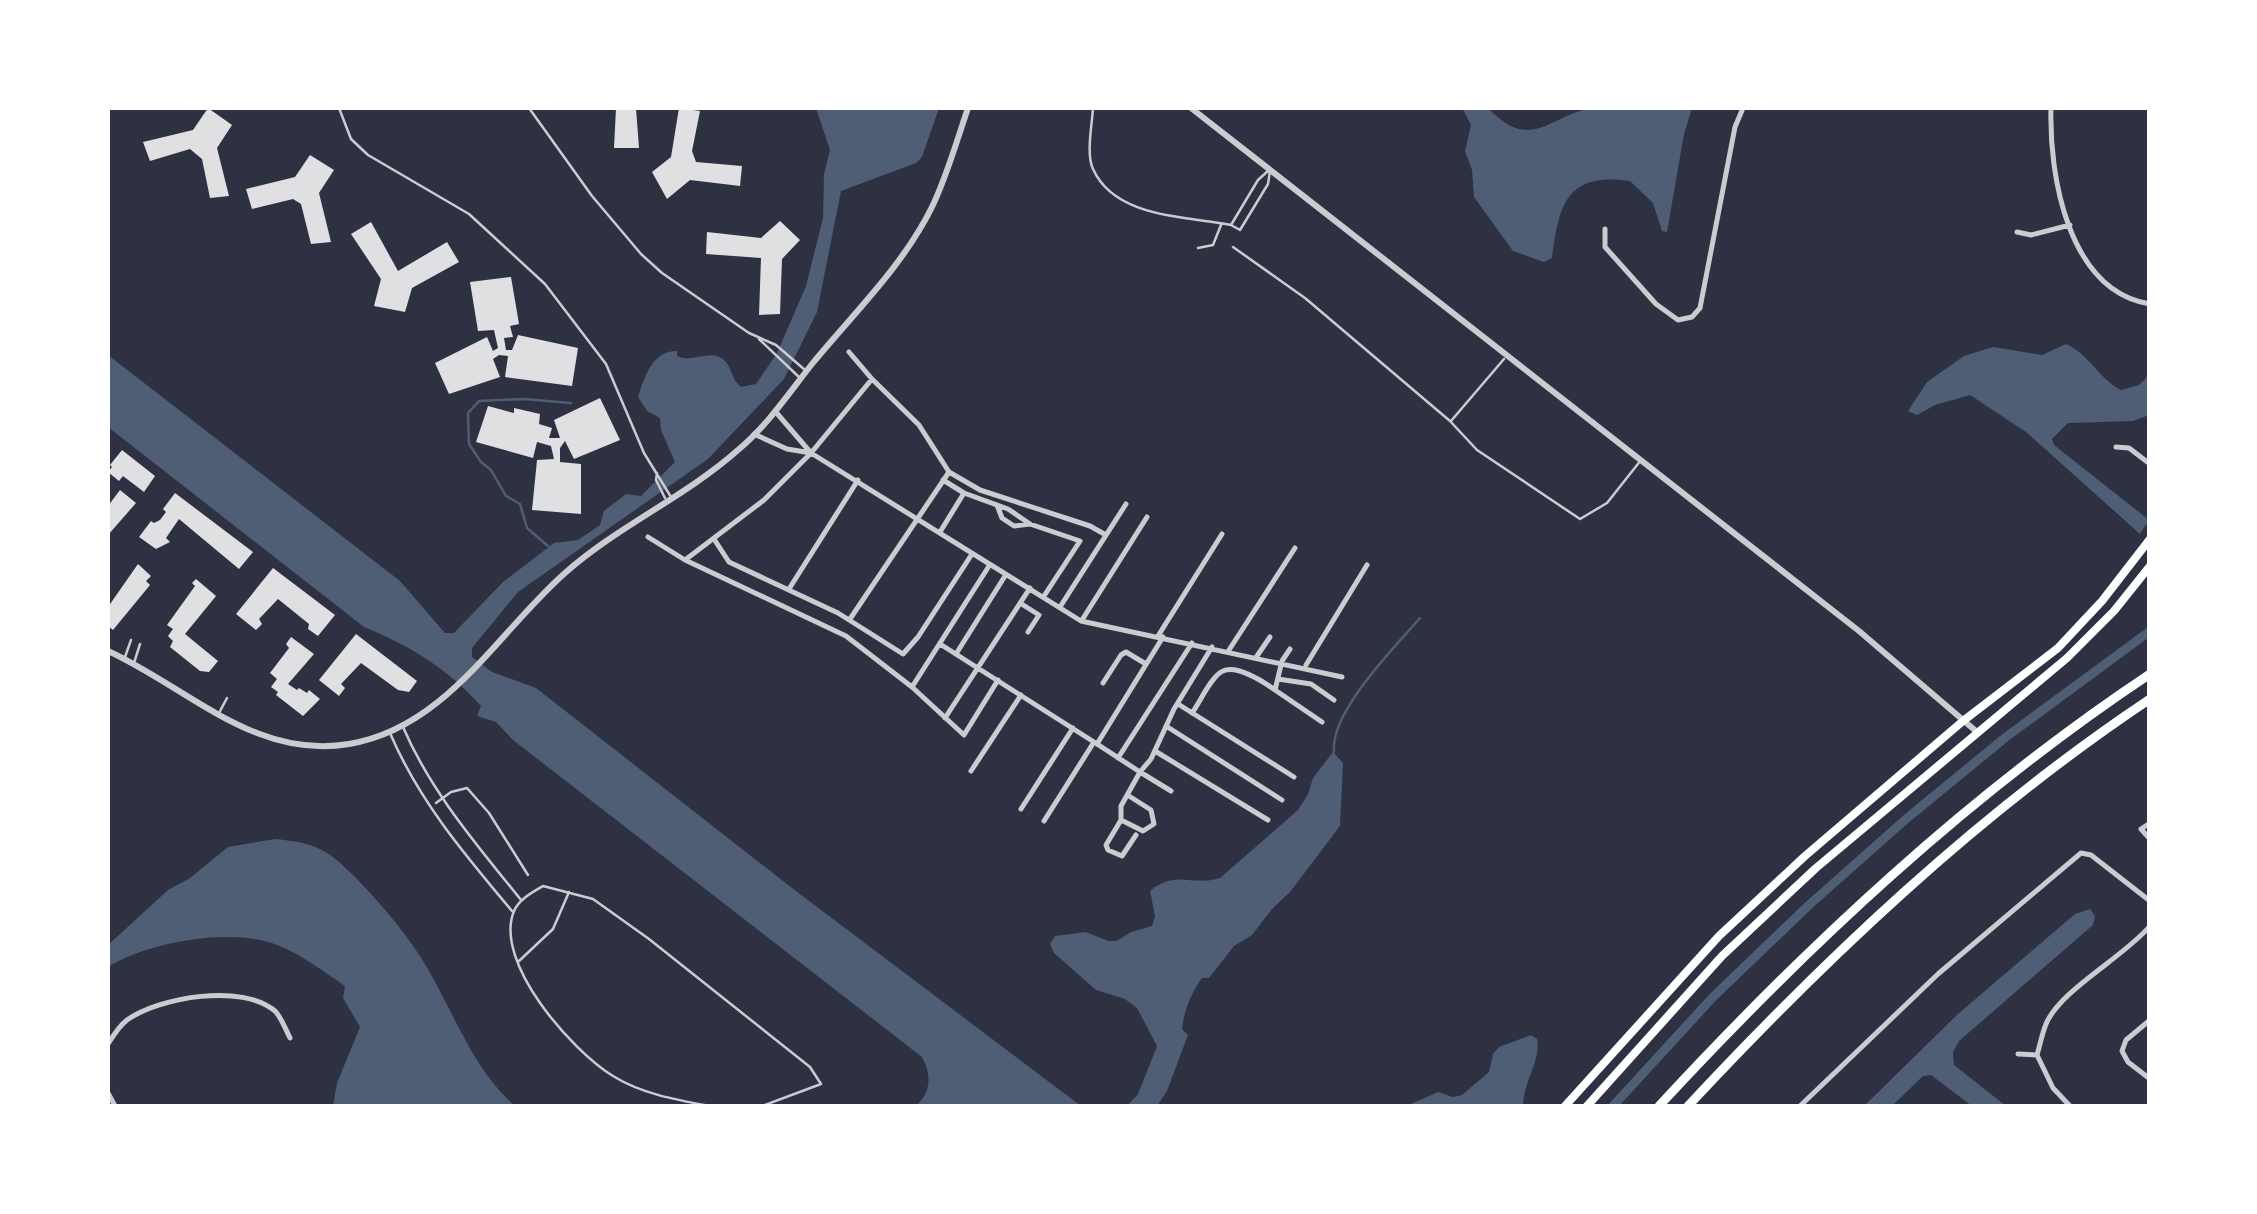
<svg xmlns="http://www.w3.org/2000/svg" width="2257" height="1214" viewBox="0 0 2257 1214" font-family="'Space Grotesk',sans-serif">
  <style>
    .water { fill: #4f5d75 }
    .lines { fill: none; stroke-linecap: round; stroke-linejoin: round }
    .stream { stroke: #4f5d75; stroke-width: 2.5 }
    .canal { stroke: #4f5d75; stroke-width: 9 }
    .building { fill: #e0e0e3 }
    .service { stroke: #caccd0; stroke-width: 2.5 }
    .minor { stroke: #caccd0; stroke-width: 5 }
    .tertiary { stroke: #caccd0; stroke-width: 6 }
    .secondary { stroke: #fff; stroke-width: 8 }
    .motorway { stroke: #fff; stroke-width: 9 }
  </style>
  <rect width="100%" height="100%" fill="#2d3142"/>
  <path class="water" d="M816,108H939L922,157L916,163L841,191L817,312L784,379L708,459L518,592L472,648V657L492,672L536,688L792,888L1081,1106H916C931,1092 932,1075 922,1057L513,740L496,722L477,716L481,706C447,668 410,646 364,627L108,427V355L400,581L445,633H454L503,582L554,543L578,540L600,525L604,511L626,494L641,496L675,462L661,430L660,418L647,411L638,397C645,376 652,351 677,351V356C694,364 709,348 724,360C732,367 731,379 741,387L756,384L777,353L806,286L823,218L824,174L830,150Z
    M1462,108H1488C1530,152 1546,118 1591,108C1613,103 1668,107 1692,108L1684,134L1667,232L1662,231L1653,203L1630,181C1566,172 1559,205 1552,258L1544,262L1513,251L1474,197L1472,170L1465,151L1471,125Z
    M2066,344C2089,354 2099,379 2121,390L2139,385L2149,375V415L2133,421L2068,423L2052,439L2054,445L2149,520L2140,534L2026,432L1970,395L1935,405L1917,415L1908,411L1927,382L1964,356L1993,347L2042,355Z
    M1333,752L1343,763L1340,826L1290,892L1272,909L1252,935L1234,946L1209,978H1202C1191,993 1184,1011 1182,1029L1188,1035L1167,1091L1157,1106H1127L1138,1094L1157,1046L1137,1008L1125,999L1096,990L1054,953L1050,944L1055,936L1086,932L1108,941H1117L1131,932L1152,926L1155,916L1150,891C1176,869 1192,887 1220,878L1298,810L1308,794L1313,778Z
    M275,839C317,843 327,849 356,878C383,906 408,935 428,969C455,1016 474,1070 515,1106H333L337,1083L360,1027L343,998L345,986C324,972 301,954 277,945C232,927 148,942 108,967V945L168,890L190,878L228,847Z
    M2090,909L2095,916L2093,925L1959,1041L1953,1052L1954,1065L2006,1106H1972L1931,1075L1923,1076L1892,1106H1864L1958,1014L2075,914Z
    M1531,1035L1537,1039C1541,1062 1523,1082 1523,1106H1406L1438,1092L1453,1097L1462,1095L1489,1072L1493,1054L1499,1047Z"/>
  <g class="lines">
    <path class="stream" d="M548,546L527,528L520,504L506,496L491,470L481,462L469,444L468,413L479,401L524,399L571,403
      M1334,752C1330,712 1394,648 1420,618"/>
    <path class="canal" d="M1613,1106L1713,997L1809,905L1906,819L2006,737L2150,631"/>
  </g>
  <path class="building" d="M208,108L232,125L217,148L229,196L210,198L202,159L190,149L150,161L143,142L193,130Z
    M616,108H636L639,148H614Z
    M679,108L700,111L692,151L696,162L742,166L740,186L690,180L667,199L652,172L671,157Z
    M310,155L334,170L319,193L331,242L311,244L301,204L293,199L252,209L246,189L295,177Z
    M780,221L800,240L782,259L780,314L759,315L761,258L706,254L707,232L761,238Z
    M371,222L398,271L447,242L459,262L412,288L405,312L374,306L381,279L351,234Z
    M511,277L519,324L510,326L513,337L504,338L506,350H512L518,335L578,348L572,386L505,377L508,356L499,355L493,359L500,377L449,394L435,363L487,337L493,351L498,348L494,330L478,331L470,282Z
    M600,398L620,440L574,459L565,441L560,448V462L581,464V514L532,510L537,460L554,459L551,446L537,442L533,458L476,442L488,406L514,413V408L540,414L539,424L552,428L549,438H560L554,420Z
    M122,450L155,476L144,492L123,476L119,481L108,472L112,467L110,465Z
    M120,490L136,503L108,535V506Z
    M175,493L253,552L239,569L179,519L166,538L170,542L156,549L139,537L151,521L154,523L160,520L166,512L163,509Z
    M138,564L151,576L146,581L150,585L113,630L108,626V607Z
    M273,568L335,615L318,636L308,629L309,624L278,599L259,619L262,624L256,630L236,614Z
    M196,579L216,596L185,634L218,661L209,672L200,671L170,647L173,641L168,636L173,629L167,625L195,586L192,583Z
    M356,634L417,681L409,692L398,690L361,663L341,684L345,688L339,696L319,680Z
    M291,637L314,654L288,684L297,690L299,688L307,693L309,690L320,699L303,716L276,695L278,692L271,687L277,679L270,673L289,648L286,644Z"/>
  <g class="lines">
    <path class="service" d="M339,108L351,139L368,155L469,214L545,284L606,364L644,453L671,497
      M529,108L592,196L641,254L662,273L749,333L776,345L805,370
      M1093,108C1092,125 1086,154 1093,169C1115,218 1185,216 1231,225L1240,230L1268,184L1270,171
      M1231,225L1258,180L1269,170
      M1233,247L1305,298L1450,421L1477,450L1580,519L1607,503L1641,460
      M1198,248L1213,245L1221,225
      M759,339L800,378
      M1451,421L1504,359
      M657,473L656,480L665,498
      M125,657L131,640
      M134,663L140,644
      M219,713L227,698
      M403,727C431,792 477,845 521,900
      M390,733C419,801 465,855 512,911
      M436,803L451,792L467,788L489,813L528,875
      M519,961L553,929L569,892
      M710,1106C677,1100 642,1094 613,1076C572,1051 493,962 514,911C519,899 533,892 543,886L593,899L649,939L810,1067L821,1084L762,1106"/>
    <path class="minor" d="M2051,108C2049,175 2068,291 2150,304
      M1605,229V247L1656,304L1678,320L1692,317L1700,308L1735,127L1743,108
      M2017,232L2031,235L2070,225
      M849,352L872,379
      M775,411L811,453
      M754,434L787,449L811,453L1081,621L1342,677
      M2116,447L2129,448L2150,464
      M964,493L1008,509L1030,524L1080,541L1044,596
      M997,505L1002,518L1014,526L1030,524
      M940,532L964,493L943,480
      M648,537L685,560
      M714,539L729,562L838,613L903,654L918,637L972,554
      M989,566L912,687L846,636L685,560L764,500L811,453L872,379L919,425L949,472L980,490L1090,526L1106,535
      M789,589L858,480
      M1020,603L1039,615L1028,632
      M1060,607L1126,504
      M850,619L949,472
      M1082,620L1147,517
      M1158,636L1222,534
      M940,644L1094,742
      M1290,649L1282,661L1275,690L1322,722
      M1229,650L1295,548
      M956,654L1005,576
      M1257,656L1270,637
      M1306,665L1367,565
      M1278,679L1311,684L1334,700
      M1103,683L1121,655L1126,652L1146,664
      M912,687L964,735L998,680
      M1178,704L1294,777
      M1192,713C1200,702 1210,679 1221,672C1235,663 1264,682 1275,690
      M945,718L1030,588
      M1166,726L1282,800
      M1097,744L1163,637
      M1155,751L1268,820
      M1118,758L1192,643
      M971,771L1021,695
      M1021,809L1073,728
      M1121,820L1143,831L1154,824L1151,810L1129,796
      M1044,821L1094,742L1140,772L1151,759L1174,709L1212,647
      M2150,823L2141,829L2150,839
      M1136,835L1122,856L1108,850L1106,845L1121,820V806L1140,772L1171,791
      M2150,1020L2126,1040L2122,1051L2128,1062L2150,1079
      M108,1044C113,1036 119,1026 127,1020C160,997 242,983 275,1011C281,1017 286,1030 290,1038
      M2018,1054L2037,1055
      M2037,1055C2040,1045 2042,1034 2046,1024C2060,990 2124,957 2150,926
      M2037,1055L2053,1088L2070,1106
      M108,1093L115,1106
      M1800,1106L1938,974L2081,853L2091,855L2150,901"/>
    <path class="tertiary" d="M1191,108L1859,631L1977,732
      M108,651C187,687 255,760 349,744C446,728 497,633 565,573C618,526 685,497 738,450C767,426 789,393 812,364C853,314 903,266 932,207C947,176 957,140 968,108"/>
    <path class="secondary" d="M1565,1106L1719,936L1805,856L1963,721L2058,648L2102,601L2150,539
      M1587,1106L1722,956L1816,868L2067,658L2114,611L2150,566"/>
    <path class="motorway" d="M1659,1106C1806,947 1968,795 2150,674
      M1688,1106C1827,957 1979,813 2150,699"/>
  </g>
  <rect width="2257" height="1214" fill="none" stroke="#ffffff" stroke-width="220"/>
</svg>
